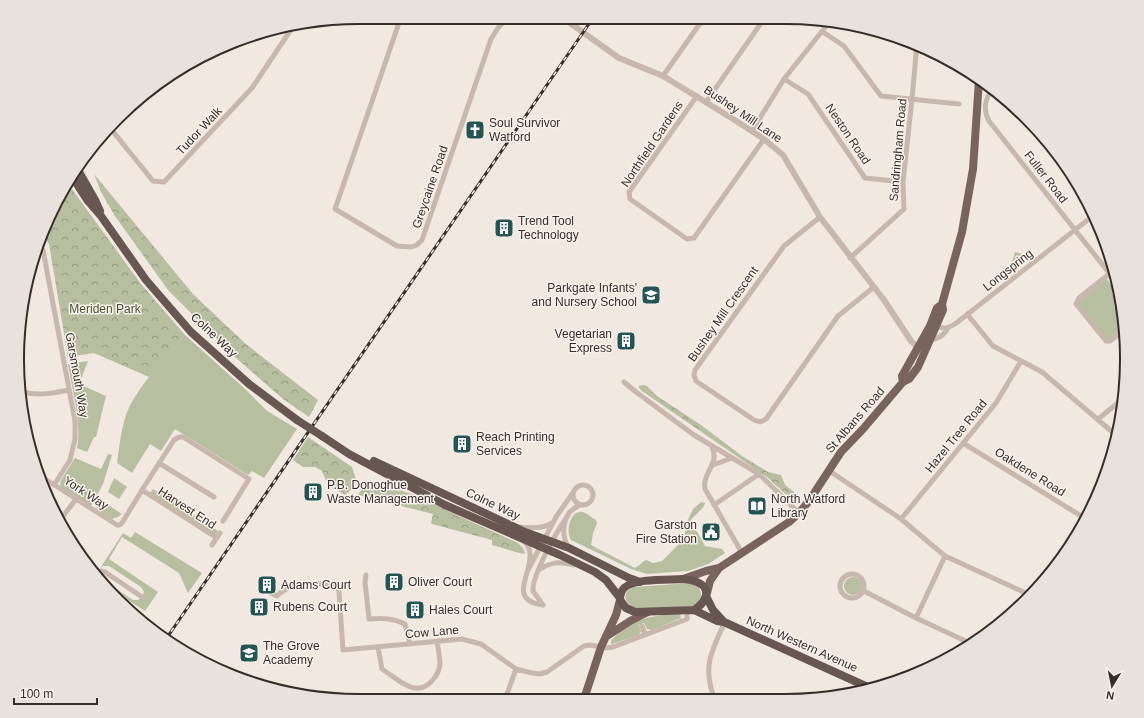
<svg xmlns="http://www.w3.org/2000/svg" width="1144" height="718" viewBox="0 0 1144 718" font-family="Helvetica,sans-serif">
  <style>
    .green { fill: #b7bfa0 }
    .forest { fill: url(#forest-crowns) }
    .lines { fill: none; stroke-linecap: round; stroke-linejoin: round }
    .minor { stroke: #c8b7ac; stroke-width: 5 }
    .tertiary { stroke: #c8b7ac; stroke-width: 6 }
    .primary { stroke: #78645d; stroke-width: 8 }
    .trunk { stroke: #685650; stroke-width: 8 }
    .rail-casing { stroke: #372e2a; stroke-width: 3 }
    .rail { stroke: #f9f2ec; stroke-width: 1.5; stroke-dasharray: 4.5; stroke-linecap: butt }
    .trunk-bridge { stroke: #685650; stroke-width: 8 }
    .labels { text-anchor: middle; dominant-baseline: central; stroke-width: 3; stroke-linejoin: round; paint-order: stroke }
    .street-label { font-size: 12px; fill: #372e2a; stroke: #f9f2ec }
    .poi-label { font-size: 12px; fill: #372e2a; stroke: #f9f2ec; text-anchor: start }
    .park-label { font-size: 12px; fill: #485330; stroke: #f9f2ec }
    .rim { fill: none; stroke: #372e2a; stroke-width: 2 }
  </style>
  <defs>
    <pattern id="forest-crowns" width="20" height="18" patternUnits="userSpaceOnUse"><rect width="20" height="18" fill="#b7bfa0"/><path d="M2 6a3 3 0 1 1 6 0M12 15a3 3 0 1 1 6 0" fill="none" stroke="#969c83"/></pattern>
  </defs>
  <rect width="100%" height="100%" fill="#f1e8df"/>
  <path class="green" d="M1015,252L1022,254L1026,260L1012,272L1006,266H1011Z
    M1106,278L1115,290L1112,293L1117,300L1120,298L1121,300L1119,301C1125,308 1124,318 1124,327L1109,339H1107L1078,306V302Z
    M185,335L244,388L267,411L297,429L264,478L252,471L248,475L175,429L161,451L150,444L132,473L117,463C120,443 122,417 133,400C147,376 167,356 185,335Z
    M88,361L79,384L106,396L96,437H94L87,452L77,448C82,423 72,390 68,364Z
    M108,454L112,455L103,484L91,506L61,487L60,484L61,480L75,458L101,469Z
    M114,478L127,487L119,499L108,492Z
    M153,489L218,531L216,535L150,493Z
    M102,501L122,514L118,517L112,519L96,509Z
    M701,502L705,503C703,511 693,515 690,522L696,530L705,546L722,549L725,553L708,564L688,571L647,574L631,569L571,540C566,533 569,514 579,512C584,511 587,514 591,517C594,519 596,519 597,523L593,533L591,545L635,568L646,560L653,563L662,561L680,543L684,538L687,522L693,509Z
    M135,532L202,573L188,593L179,573L122,537L109,559L158,592L145,611L114,591L104,581L133,600H138L142,597L144,592L141,587L109,566H102L99,570L123,533L131,538Z
    M844 586a9 9 0 1 1 18 0a9 9 0 1 1-18 0Z
    M691,583L698,586C703,593 702,601 693,606L635,609C624,603 621,592 634,587Z
    M670,614H680L681,618L652,630L647,629L644,623L639,625L641,631L639,635L612,644H611V641C627,621 646,617 670,614Z"/>
  <path class="forest" d="M94,174L193,294L247,345L318,400L309,417L283,399L236,358L168,290L115,216L101,192Z
    M69,185L141,284L185,335L149,377L94,353L68,357L49,244L43,235Z
    M643,385L647,386L657,396L701,425L742,456L768,472L781,475L785,485L798,495L799,500L796,501L792,500L767,477L642,391L639,388V386Z
    M308,437L352,467L356,479L355,486L345,495L328,485L322,471L315,467H303L293,460Z
    M379,484L415,495L461,517L518,543L523,548L525,553L523,554L492,545V540L432,524L431,523L433,514L358,495C363,486 369,485 379,484Z"/>
  <g class="lines">
    <path class="minor" d="M401,17L335,209L397,246L411,247L417,245L422,240L491,39L498,28L507,18
      M823,32L844,46L881,96L959,104
      M663,76L703,19
      M784,79L808,94L865,178L903,182
      M993,88C985,98 983,110 989,121L1117,283
      M697,96L629,192L630,199L687,239L694,238L764,139
      M706,102L764,19
      M111,129L153,181L164,182L252,88L292,28
      M752,131L784,79L831,20
      M820,217L784,246L695,370L694,375L696,381L754,420L760,422L766,419L838,316L874,287
      M38,243L43,250L75,421V439L70,460L54,485
      M850,258L904,209L903,182L912,99L917,43
      M1109,274L1079,298L1076,304L1106,341H1110L1125,329
      M967,314L993,346L1042,372L1117,436
      M934,325C943,329 947,329 955,324L1094,215
      M930,340C939,338 944,336 948,328
      M624,382L636,392L694,435L759,474L799,513
      M23,392C39,396 54,393 69,390
      M1098,419L1124,398
      M963,443L1086,519
      M712,447C720,465 702,472 705,489L742,553
      M159,463L214,497
      M713,465L732,458
      M828,470L901,519L945,556L1030,595
      M42,477L117,525H120L122,523L142,490L217,538
      M573 495a10 10 0 1 1 20 0a10 10 0 1 1-20 0Z
      M142,490L174,440L179,437H183L249,479L223,521
      M714,505L759,474
      M61,519L76,499
      M901,519L996,403L1021,361
      M519,527C530,528 542,529 552,523
      M523,540C527,544 530,549 530,554C532,574 507,600 543,605
      M212,545L220,533
      M569,548C562,538 562,523 569,513C572,509 576,507 580,505
      M540,569C553,561 560,562 574,565
      M528,570L556,517L572,494
      M96,572L101,571L105,572L142,597
      M840 586a12 12 0 1 1 24 0a12 12 0 1 1-24 0Z
      M366,575L365,582L369,619C382,618 393,618 405,624L410,644
      M864,591L916,618L972,644
      M271,593L277,596C289,583 302,585 318,584C326,584 330,583 337,586L339,592L343,650L462,639L481,644L516,669L532,673L540,674L547,672L584,646L590,645L606,648L613,647L687,619V610
      M543,605L533,591C532,575 557,531 567,517
      M916,618L945,556
      M642,626L645,634
      M378,647L382,669L385,671C394,677 405,687 415,688C428,690 439,675 440,664C440,657 438,648 437,641
      M500,699L507,694L516,669
      M715,700C702,668 711,651 725,622"/>
    <path class="tertiary" d="M563,18L619,58L663,76L730,117L764,139L783,155L820,217L884,300L911,341L920,350"/>
    <path class="primary" d="M903,382L902,376L930,326L937,308L942,304
      M683,579L706,571L719,568
      M707,593L710,581L719,568L789,522L799,513L809,501L841,452L863,429L903,382L909,379L918,367L930,340L943,310L942,304L962,232L967,203L973,169L979,80
      M607,636L630,621L648,612
      M584,699L601,647L616,615L620,600"/>
    <path class="trunk" d="M78,170L95,200L100,211
      M73,178L88,201L101,216L146,280L191,332L249,384L297,420
      M322,436L349,454L445,505L560,555L595,572L606,580L620,598
      M374,461L525,532L569,548L629,578L640,582
      M683,579C688,580 694,580 699,583C713,590 704,604 694,610L635,612L626,608L620,600C620,596 621,591 624,588C634,578 669,580 683,579Z
      M706,596L713,610L724,622
      M694,610L717,621L724,622L870,688"/>
    <g class="rail-casing">
      <path id="rail" d="M166,639L593,18"/>
    </g>
    <use href="#rail" class="rail"/>
    <path class="trunk-bridge" d="M297,420L322,436"/>
  </g>
  <defs>
    <g id="church-square" transform="scale(1)"><rect x="-9" y="-9" width="18" height="18" rx="4" fill="#235555" stroke="#f9f2ec"/><path d="M-1.2-6h2.4v3.5h3.3v2.4h-3.3V6h-2.4V-.1h-3.3v-2.4h3.3Z" fill="#fff"/></g>
    <g id="building-square" transform="scale(1)"><rect x="-9" y="-9" width="18" height="18" rx="4" fill="#235555" stroke="#f9f2ec"/><path d="M-4-6H4V6H1V3H-1V6H-4ZM-2.5-4.3h1.7v1.8h-1.7ZM.8-4.3h1.7v1.8H.8ZM-2.5-1h1.7V.8h-1.7ZM.8-1h1.7V.8H.8Z" fill="#fff"/></g>
    <g id="school-square" transform="scale(1)"><rect x="-9" y="-9" width="18" height="18" rx="4" fill="#235555" stroke="#f9f2ec"/><path d="M0-5L7-2L0 1L-7-2ZM-4 1L0 2.5L4 1V4Q0 6-4 4Z" fill="#fff"/></g>
    <g id="library-square" transform="scale(1)"><rect x="-9" y="-9" width="18" height="18" rx="4" fill="#235555" stroke="#f9f2ec"/><path d="M-6-4Q-3-5.5-.7-3.5V5Q-3 3-6 4ZM6-4Q3-5.5 .7-3.5V5Q3 3 6 4Z" fill="#fff"/></g>
    <g id="civic-square" transform="scale(1)"><rect x="-9" y="-9" width="18" height="18" rx="4" fill="#235555" stroke="#f9f2ec"/><path d="M-.6-6.5H3V-4.5H.6V-3L4-1V1h2V6H-6V1h2V-1L-.6-3ZM-1.2 2.5V6h2.4V2.5Z" fill="#fff"/></g>
  </defs>
  <g fill-rule="evenodd">
    <use href="#church-square" x="475" y="130"/>
    <use href="#building-square" x="504" y="228"/>
    <use href="#school-square" x="651" y="295"/>
    <use href="#building-square" x="626" y="341"/>
    <use href="#building-square" x="462" y="444"/>
    <use href="#building-square" x="313" y="492"/>
    <use href="#library-square" x="757" y="506"/>
    <use href="#civic-square" x="711" y="532"/>
    <use href="#building-square" x="394" y="582"/>
    <use href="#building-square" x="267" y="585"/>
    <use href="#building-square" x="259" y="607"/>
    <use href="#building-square" x="415" y="610"/>
    <use href="#school-square" x="249" y="653"/>
  </g>
  <g class="labels">
    <g class="street-label">
      <text transform="translate(743 114) rotate(34)">Bushey Mill Lane</text>
      <text transform="translate(199 131) rotate(-47)">Tudor Walk</text>
      <text transform="translate(848 134) rotate(56)">Neston Road</text>
      <text transform="translate(652 144) rotate(-56)">Northfield Gardens</text>
      <text transform="translate(898 150) rotate(-85)">Sandringham Road</text>
      <text transform="translate(1046 177) rotate(52)">Fuller Road</text>
      <text transform="translate(430 187) rotate(-71)">Greycaine Road</text>
      <text transform="translate(1008 270) rotate(-38)">Longspring</text>
      <text transform="translate(723 314) rotate(-55)">Bushey Mill Crescent</text>
      <text transform="translate(214 335) rotate(43)">Colne Way</text>
      <text transform="translate(77 375) rotate(80)">Garsmouth Way</text>
      <text transform="translate(855 420) rotate(-49)">St Albans Road</text>
      <text transform="translate(956 436) rotate(-51)">Hazel Tree Road</text>
      <text transform="translate(1030 472) rotate(32)">Oakdene Road</text>
      <text transform="translate(86 493) rotate(33)">York Way</text>
      <text transform="translate(493 504) rotate(25)">Colne Way</text>
      <text transform="translate(187 508) rotate(33)">Harvest End</text>
      <text transform="translate(432 632) rotate(-5)">Cow Lane</text>
      <text transform="translate(802 644) rotate(24)">North Western Avenue</text>
    </g>
    <g class="poi-label">
      <text x="489" y="123">Soul Survivor<tspan x="489" dy="14">Watford</tspan></text>
      <text x="518" y="221">Trend Tool<tspan x="518" dy="14">Technology</tspan></text>
      <text x="637" y="288" text-anchor="end">Parkgate Infants'<tspan x="637" dy="14">and Nursery School</tspan></text>
      <text x="612" y="334" text-anchor="end">Vegetarian<tspan x="612" dy="14">Express</tspan></text>
      <text x="476" y="437">Reach Printing<tspan x="476" dy="14">Services</tspan></text>
      <text x="327" y="485">P.B. Donoghue<tspan x="327" dy="14">Waste Management</tspan></text>
      <text x="771" y="499">North Watford<tspan x="771" dy="14">Library</tspan></text>
      <text x="697" y="525" text-anchor="end">Garston<tspan x="697" dy="14">Fire Station</tspan></text>
      <text x="408" y="582">Oliver Court</text>
      <text x="281" y="585">Adams Court</text>
      <text x="273" y="607">Rubens Court</text>
      <text x="429" y="610">Hales Court</text>
      <text x="263" y="646">The Grove<tspan x="263" dy="14">Academy</tspan></text>
    </g>
    <g class="park-label">
      <text x="105" y="309">Meriden Park</text>
    </g>
  </g>
  <path d="M0 0H1144V718H0ZM359 24H785A335 335 0 0 1 1120 359V359A335 335 0 0 1 785 694H359A335 335 0 0 1 24 359V359A335 335 0 0 1 359 24Z" fill="#e9e2dc" fill-rule="evenodd"/>
  <path class="rim" d="M359 24H785A335 335 0 0 1 1120 359V359A335 335 0 0 1 785 694H359A335 335 0 0 1 24 359V359A335 335 0 0 1 359 24Z"/>
  <g transform="translate(1112 686) rotate(190)" stroke="#f9f2ec" stroke-width="3" paint-order="stroke">
  <path d="M0-3L7 15L0 10L-7 15Z" fill="#372e2a"/>
  <text y="-6" font-size="11" font-weight="bold" text-anchor="middle" fill="#372e2a">N</text>
  </g>
  <path d="M14 698v6h83v-6" fill="none" stroke="#372e2a" stroke-width="2"/>
  <text x="20" y="698" font-size="12" fill="#372e2a" stroke="#f9f2ec" stroke-width="3" paint-order="stroke">100 m</text>
</svg>
